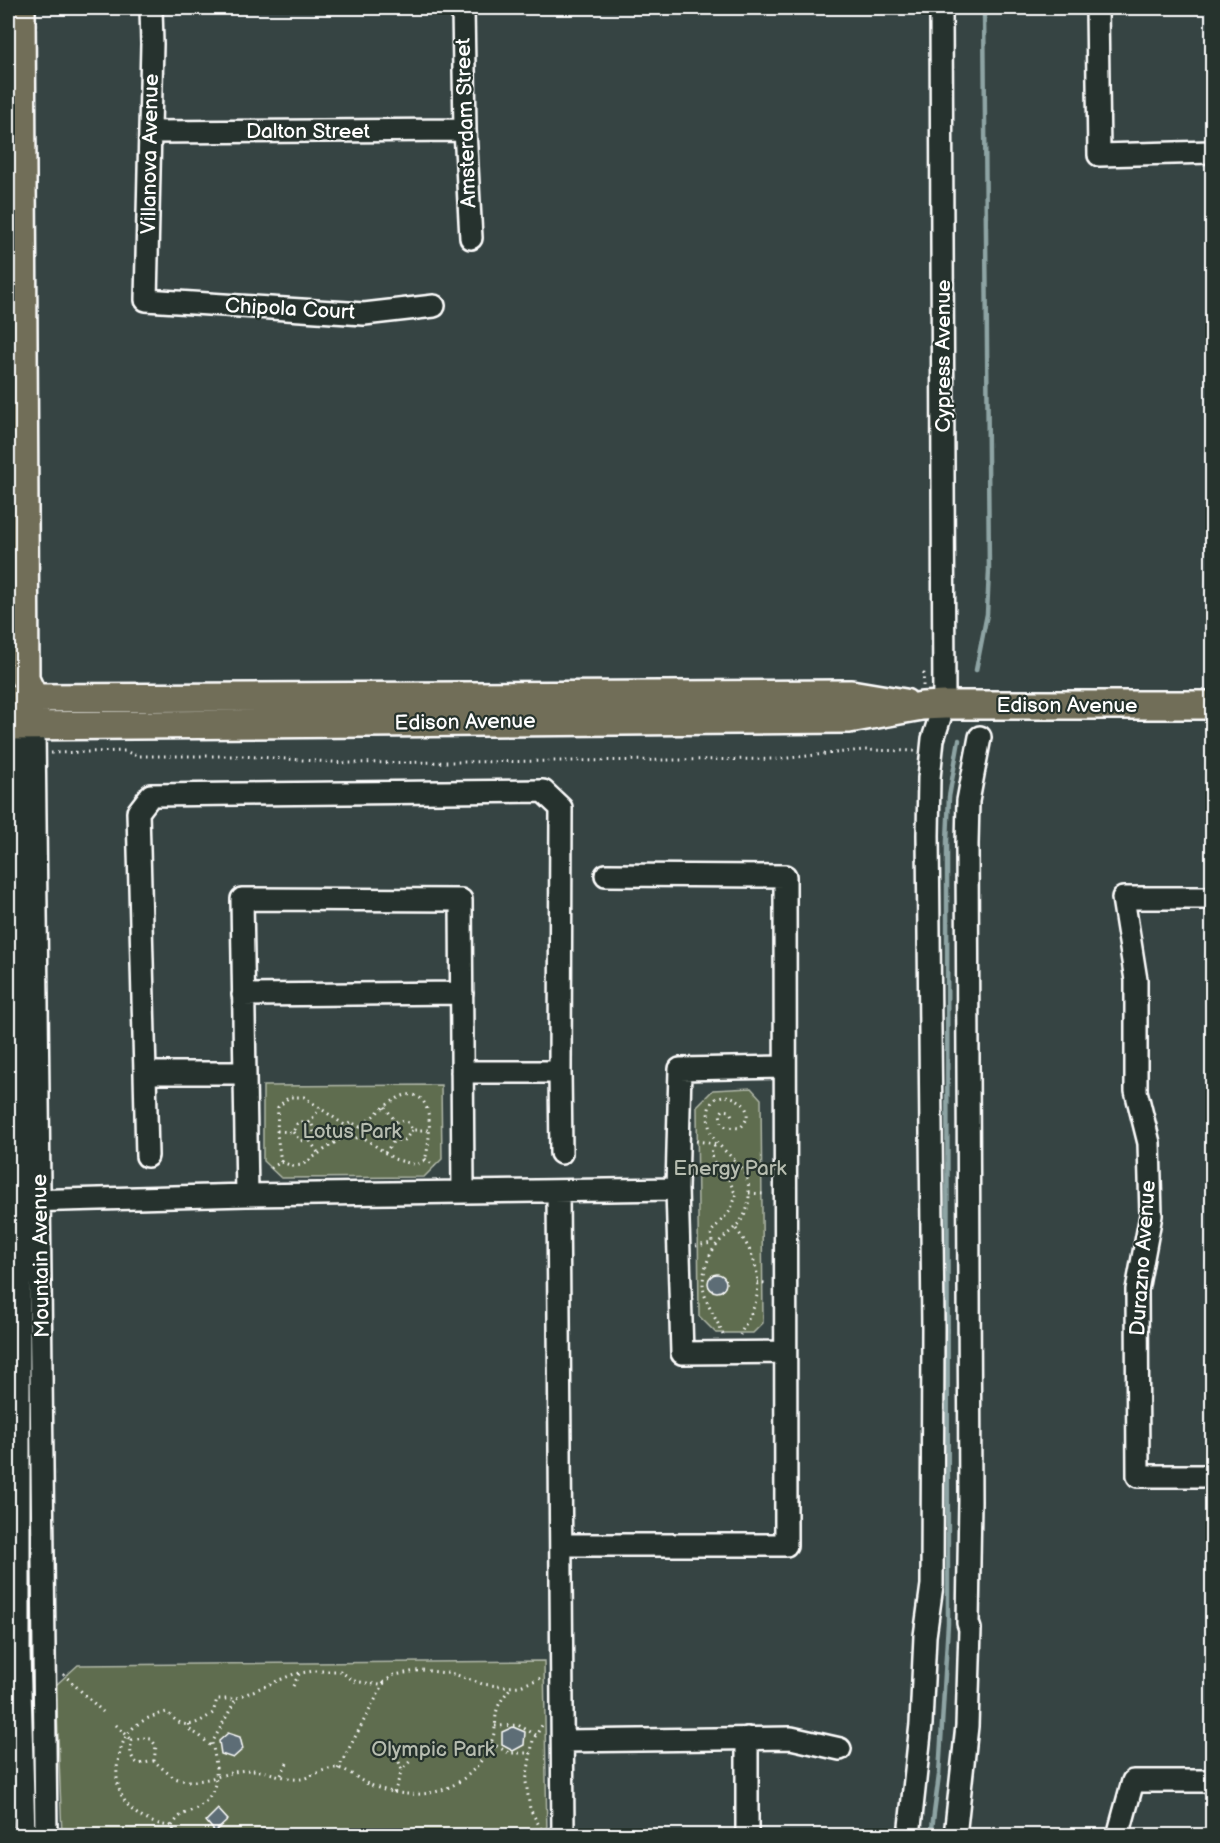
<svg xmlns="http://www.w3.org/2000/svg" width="1220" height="1843" viewBox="0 0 1220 1843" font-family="'Balsamiq Sans',sans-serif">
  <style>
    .green { fill: #5f6d4f; stroke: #afb6a7; stroke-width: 1.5 }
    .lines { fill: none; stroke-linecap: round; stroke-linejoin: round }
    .stream { stroke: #8ea4a4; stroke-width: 4.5 }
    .building { fill: #5d6d76; stroke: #fff; stroke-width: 1.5 }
    .minor-casing { stroke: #fff; stroke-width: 26 }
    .major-casing { stroke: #fff; stroke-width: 32 }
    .path { stroke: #fff; stroke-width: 3; stroke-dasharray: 1.5 4.5; stroke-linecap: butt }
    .minor { stroke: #26332d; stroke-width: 21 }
    .major { stroke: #716e59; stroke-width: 27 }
    .labels { text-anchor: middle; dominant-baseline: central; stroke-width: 4.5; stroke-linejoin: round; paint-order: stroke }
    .street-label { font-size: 21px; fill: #fff; stroke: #26332d }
    .park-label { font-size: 21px; fill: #b7bdb0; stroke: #26332d }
  </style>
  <rect width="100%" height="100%" fill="#364443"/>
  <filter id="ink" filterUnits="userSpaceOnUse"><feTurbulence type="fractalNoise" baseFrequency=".0167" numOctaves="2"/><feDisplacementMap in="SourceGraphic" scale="12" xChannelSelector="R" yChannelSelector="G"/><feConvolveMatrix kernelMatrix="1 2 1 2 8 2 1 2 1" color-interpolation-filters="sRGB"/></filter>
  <g filter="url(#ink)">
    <path class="green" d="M441,1085L442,1159L424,1177L281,1178L263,1161V1086Z
      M751,1088L761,1099L763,1323L753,1333H716L699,1316L697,1106L713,1090Z
      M544,1661L547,1836L62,1835L56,1685L78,1665Z"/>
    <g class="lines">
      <path class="stream" d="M976,670L987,614L989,570L984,8
        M931,1836L939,1775L948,1623L947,841L949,797L959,740"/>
    </g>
    <path class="building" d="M708 1283a9 9 0 1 1 18 0a9 9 0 1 1-18 0Z
      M513,1727L525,1732L524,1745L513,1751L502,1745V1732Z
      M228,1733L240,1737L243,1749L233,1758L221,1754L219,1741Z
      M218,1809L228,1820L215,1832L206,1821Z"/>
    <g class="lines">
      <g class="minor-casing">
        <path id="minor" d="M151,8L152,44L146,300L364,314L434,306
          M463,8L465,130L471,238
          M1097,8L1099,155L1212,152
          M150,132L465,130
          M13,727L19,1201V1652L24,1836
          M34,727L46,1836
          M1212,898H1123L1136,980V1091L1149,1143L1151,1215L1137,1290L1138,1476H1212
          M243,995L462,993
          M785,1067L680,1069L677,1189L682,1353L785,1352
          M560,1072L561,1153
          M145,1073L147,1156
          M244,1073H145L138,812L151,795L543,791L561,808L560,1072H462
          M558,1191L563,1836
          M247,1195L242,899L461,900L463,1192
          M26,1201L247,1195L677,1189
          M561,1545H786L785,876L606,875
          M747,1738V1836
          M564,1741L791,1738L840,1749
          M909,1836L921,1724L925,1636L932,1585L933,1327L928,835L929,778L933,739L944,705L941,8
          M955,1836L967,1726L970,1629L968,1623L970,1501L967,844L968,801L980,737
          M1118,1836L1133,1781H1212"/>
      </g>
      <g class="major-casing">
        <path id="major" d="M21,8L25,679L34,698V712
          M8,700L34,698L851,694L905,703
          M8,726L849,719L922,706L944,705H1212"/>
      </g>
      <path class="path" d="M923,686L924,671
        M51,753L125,751L137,756H242L347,763L779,759L863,750L916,751
        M385,1107L396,1122
        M309,1123L320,1108
        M412,1130L405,1140H398L391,1131L393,1123L400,1120L409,1123L412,1130H429
        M277,1131L293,1132L297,1124L305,1121L312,1124L314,1133L311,1139L300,1141L293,1132
        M310,1141L319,1154
        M696,1141L717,1144L712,1148L711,1156L714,1162L725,1170L734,1191L737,1194L730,1211L711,1232L712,1243L696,1246
        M385,1153L395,1139
        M425,1159L435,1166
        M281,1162L293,1166L302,1165L346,1135
        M271,1168L281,1162L277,1134L278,1107L289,1097H304L346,1126L345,1133L349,1138H357L360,1135L394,1159L416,1165L425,1160C430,1143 437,1090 406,1095C392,1098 371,1118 360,1127L351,1122L346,1126
        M749,1193L764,1194
        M736,1229C752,1249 762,1273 756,1300C753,1312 745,1324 740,1335
        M757,1282L765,1283
        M723,1335C717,1318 704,1304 703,1284C703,1271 709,1252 719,1242C734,1227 749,1220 749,1194C750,1158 713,1153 709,1125C700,1073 769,1102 740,1128L726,1127L722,1124L720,1114L723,1110L730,1111L732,1116
        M63,1674L103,1712
        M293,1686L299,1674
        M189,1724L190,1730L200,1736L212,1747
        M116,1725L132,1740
        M495,1726L518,1725L536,1735
        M491,1743L509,1753H531
        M154,1761L139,1764C129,1758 130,1750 132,1740L143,1738L151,1739L156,1746L154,1761C160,1766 168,1774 175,1778C201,1788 225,1770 251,1770C267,1770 289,1781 301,1779C310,1778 323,1768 336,1768C346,1768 355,1777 364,1782C394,1797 432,1800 460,1781C478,1769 492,1749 495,1728C496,1723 495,1716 497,1710C499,1702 506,1694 511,1687
        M399,1762L402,1770L412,1759
        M338,1769L384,1683
        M281,1775L287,1763
        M394,1793L402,1770
        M172,1826C184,1809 182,1817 198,1807C222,1793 217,1765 212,1743L236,1699
        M544,1834L530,1809L526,1782L533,1740L544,1722
        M174,1836L173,1826C135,1824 109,1796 119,1757C121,1746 125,1735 133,1728C143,1719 155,1715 167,1712C184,1731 194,1726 213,1713L217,1699H234L294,1674L314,1671H340L354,1681L380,1685L394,1675L422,1670L454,1674L482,1684L507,1687L520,1686L544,1677"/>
      <use href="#minor" class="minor"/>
      <use href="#major" class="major"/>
    </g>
  </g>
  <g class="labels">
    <g class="street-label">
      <text transform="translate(466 123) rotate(-92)">Amsterdam Street</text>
      <text x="308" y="131">Dalton Street</text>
      <text transform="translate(150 154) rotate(-89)">Villanova Avenue</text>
      <text transform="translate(290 309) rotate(3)">Chipola Court</text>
      <text transform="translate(943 356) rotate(-90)">Cypress Avenue</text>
      <text x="1067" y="705">Edison Avenue</text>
      <text transform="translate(465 722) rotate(-1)">Edison Avenue</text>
      <text transform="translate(41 1256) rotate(-91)">Mountain Avenue</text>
      <text transform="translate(1143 1258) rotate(-86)">Durazno Avenue</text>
    </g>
    <g class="park-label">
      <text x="352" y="1131">Lotus Park</text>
      <text x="730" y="1168">Energy Park</text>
      <text x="433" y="1749">Olympic Park</text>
    </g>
  </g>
  <rect width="1220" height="1843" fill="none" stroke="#26332d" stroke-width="30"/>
  <rect x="15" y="15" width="1190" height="1813" fill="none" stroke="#fff" stroke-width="2" filter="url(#ink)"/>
</svg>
